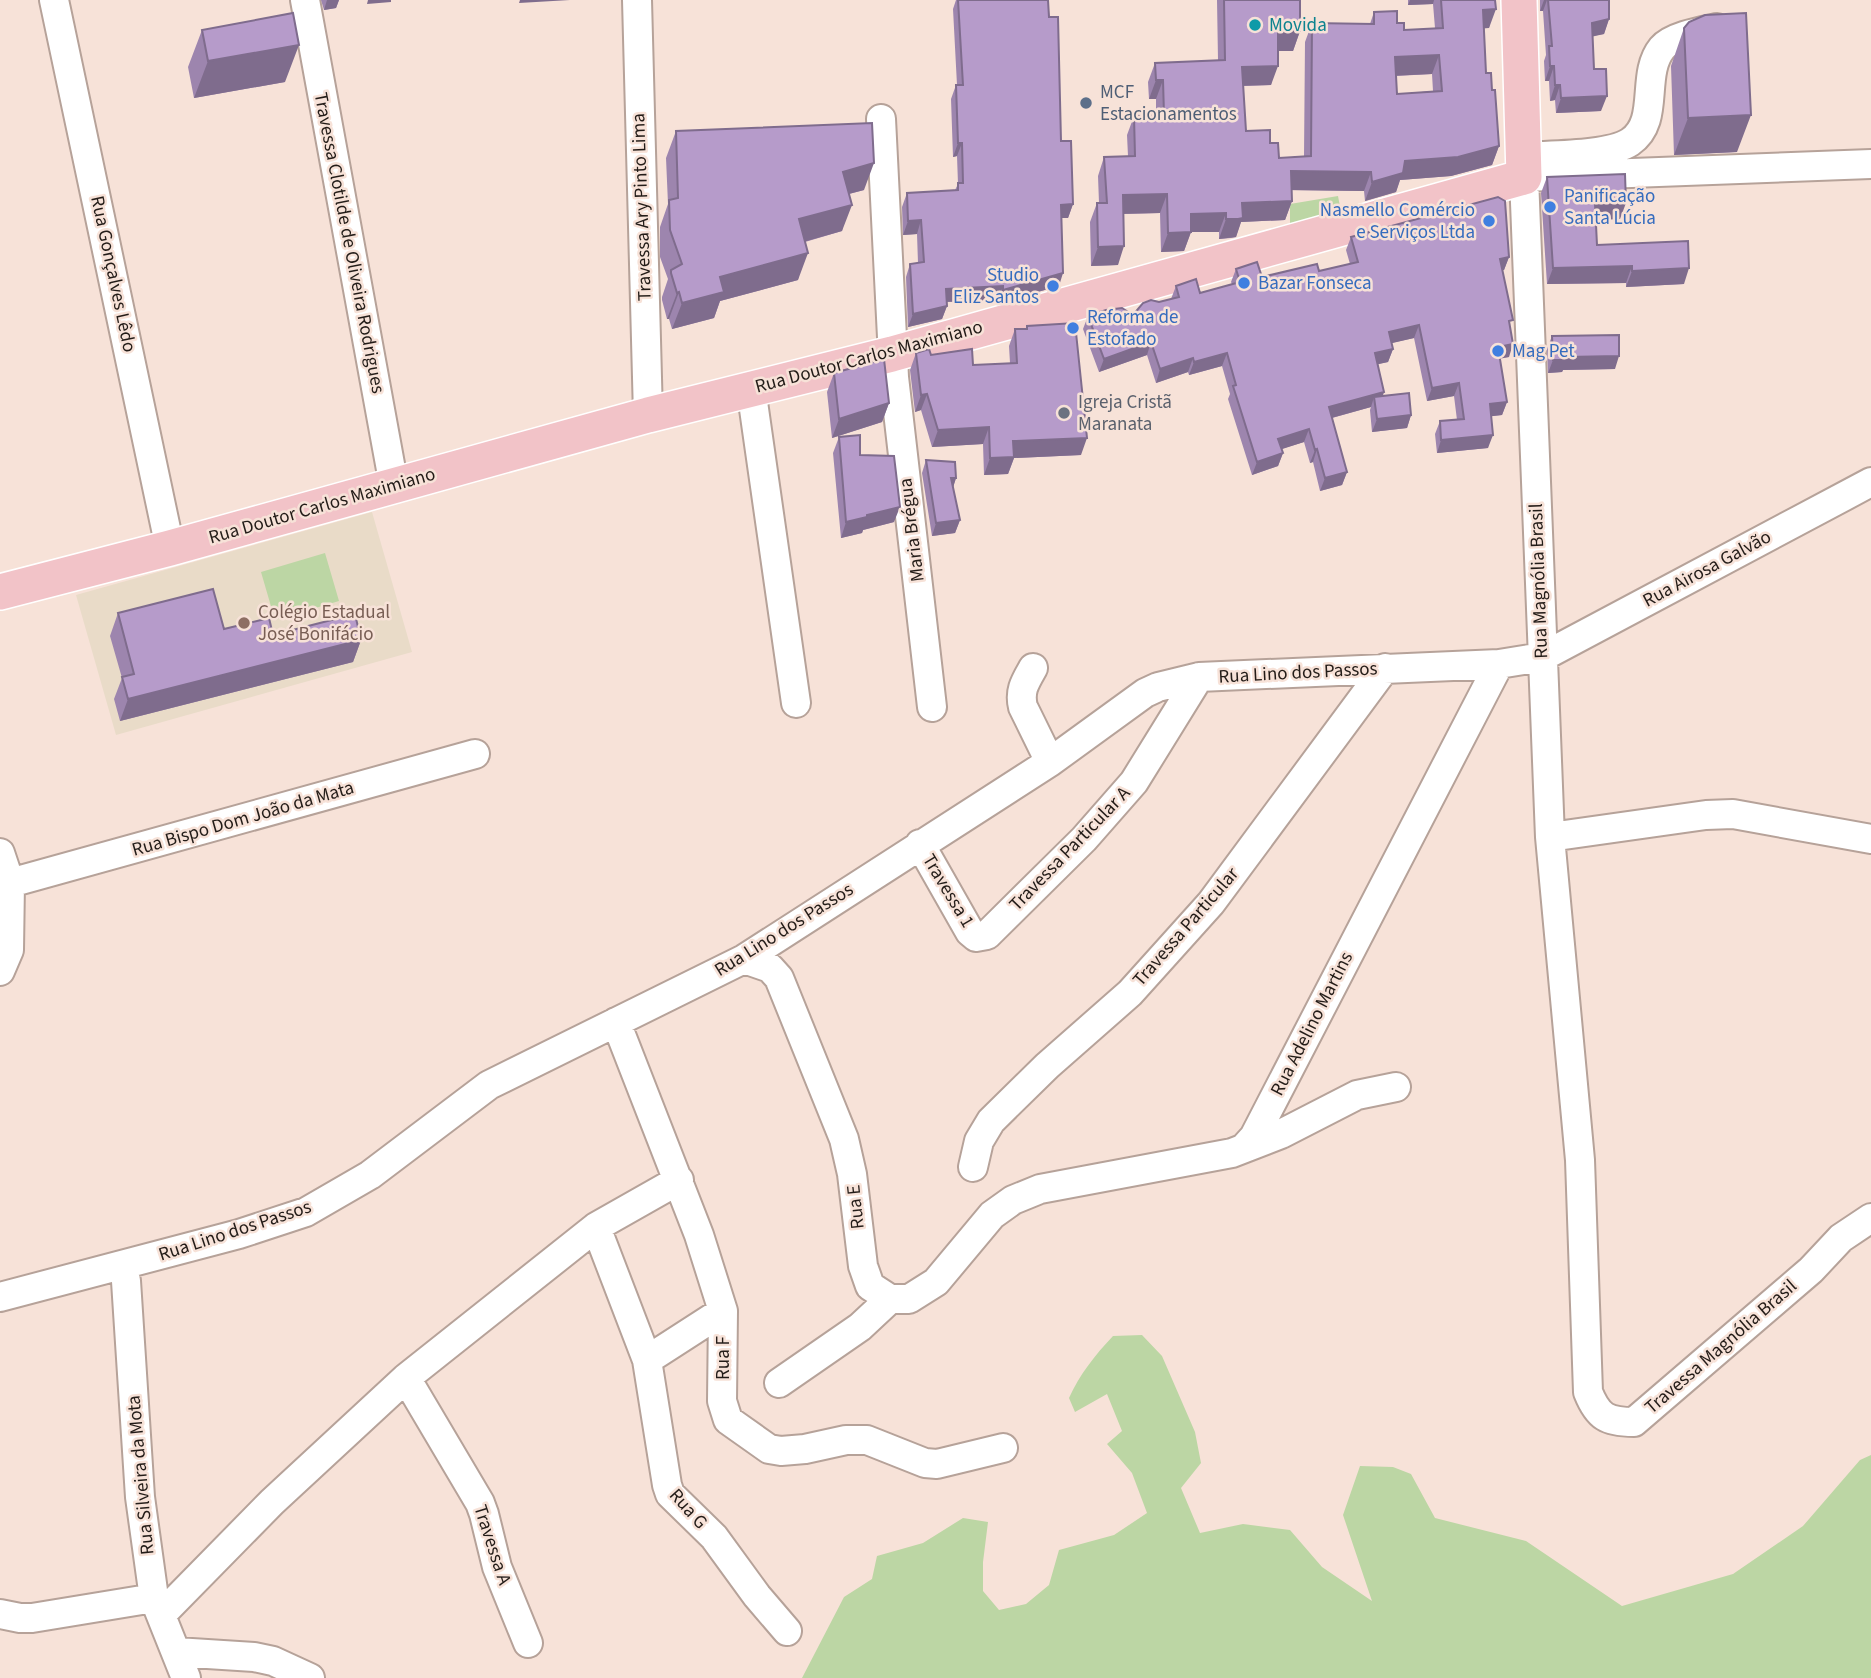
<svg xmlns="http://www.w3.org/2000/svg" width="1871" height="1678" viewBox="0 0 1871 1678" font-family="'Source Sans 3',sans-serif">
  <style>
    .education { fill: #e9dbc8 }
    .green { fill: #bcd6a4 }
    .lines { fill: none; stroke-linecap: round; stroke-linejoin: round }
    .minor-casing { stroke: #b6a299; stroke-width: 32 }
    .major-casing { stroke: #fff; stroke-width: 38 }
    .minor { stroke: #fff; stroke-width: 28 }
    .major { stroke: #f2c3c8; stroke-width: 35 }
    .wall { fill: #9d85ae; fill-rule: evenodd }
    .shaded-wall { fill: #7f6c8d }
    .building { fill: #b69bca; stroke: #7f6c8d; stroke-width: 2; fill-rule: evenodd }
    .culture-dot { fill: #0f9aa8; stroke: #f7e2d8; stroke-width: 2.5 }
    .service-dot { fill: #5c6f8a; stroke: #f7e2d8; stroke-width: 2.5 }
    .shop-dot { fill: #3f7fe0; stroke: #f7e2d8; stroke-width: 2.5 }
    .worship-dot { fill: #6b7280; stroke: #f7e2d8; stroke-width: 2.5 }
    .education-dot { fill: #8d6e63; stroke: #f7e2d8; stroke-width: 2.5 }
    .labels { text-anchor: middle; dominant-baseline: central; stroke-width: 5; stroke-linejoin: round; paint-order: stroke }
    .culture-label { font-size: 19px; fill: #0d838f; stroke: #f7e2d8; text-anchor: start }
    .service-label { font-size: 19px; fill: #4e5e75; stroke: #f7e2d8; text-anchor: start }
    .shop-label { font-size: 19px; fill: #366cbe; stroke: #f7e2d8; text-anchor: start }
    .street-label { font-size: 19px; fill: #231c18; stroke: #f7e2d8 }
    .worship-label { font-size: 19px; fill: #5b616d; stroke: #f7e2d8; text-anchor: start }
    .education-label { font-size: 19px; fill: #785e54; stroke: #f7e2d8; text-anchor: start }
  </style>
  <rect width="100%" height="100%" fill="#f7e2d8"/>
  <path class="education" d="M372,512L412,652L116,735L76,595Z"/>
  <path class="green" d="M1338,196L1341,212L1290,226V204Z
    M325,553L339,601L275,620L261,572Z
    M1142,1335L1162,1356L1195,1432L1201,1463L1181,1488L1200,1533L1243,1524L1290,1530L1322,1567L1372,1601L1343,1515L1360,1466L1393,1467L1411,1474L1435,1518L1526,1541L1622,1606L1733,1574L1803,1526L1860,1460L1871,1455V1678H802L844,1597L872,1579L877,1556L923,1543L963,1518L988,1522L983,1562V1591L999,1610L1026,1604L1049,1585L1059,1550L1114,1535L1147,1513L1132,1473L1107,1444L1122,1431L1107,1394L1075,1412L1069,1398C1080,1374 1095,1355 1113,1336Z"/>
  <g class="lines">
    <g class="minor-casing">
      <path id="minor" d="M54,0L170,548
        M305,0L394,486
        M637,0L648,415
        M881,119L894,377L932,707
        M1524,157C1550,155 1609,156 1630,142C1661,121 1640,75 1662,48C1672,36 1703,31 1717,28
        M1871,164L1524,177L1550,837L1580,1160L1588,1392C1598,1417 1607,1422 1634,1422L1811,1270L1841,1238L1871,1218
        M751,388L796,703
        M1033,668C1025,682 1019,691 1023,707L1050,762
        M1550,837L1706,815L1733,814L1871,839
        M920,844L970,932L976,937L987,935L1084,839L1134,782L1199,677
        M0,853L10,883L9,950L0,971
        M10,883L475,754
        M744,959L770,968L779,978L844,1139L852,1174L863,1266L870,1286L890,1299H909L936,1282L992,1215L1013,1200L1040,1189L1232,1153L1281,1134L1357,1095L1396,1087
        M616,1022L699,1235L723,1311L722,1401L728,1420L769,1449L781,1451L805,1449L846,1440H867L925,1463L937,1464L1003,1448
        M1244,1148L1254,1137L1499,664
        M973,1167L979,1141L991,1121L1047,1066L1130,993L1211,903L1385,668
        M596,1227L647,1360L667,1485L670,1494L714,1537L757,1596L787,1631
        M123,1266L126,1281L140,1497L154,1598L186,1678
        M0,1297L239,1234L306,1212L370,1175L489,1085L744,959L1050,762L1145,693L1158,687L1199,677L1499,664L1542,657L1871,482
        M647,1360L723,1311
        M406,1378L480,1503L484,1514L497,1567L528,1643
        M779,1383L860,1327L890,1299
        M0,1614L20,1618H32L154,1598
        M161,1615L272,1502L406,1378L596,1227L679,1180
        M176,1652L254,1657L273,1661L310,1678"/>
    </g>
    <g class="major-casing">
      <path id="major" d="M0,592L170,548L648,415L892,354L1524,177L1519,0"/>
    </g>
    <use href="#minor" class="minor"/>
    <use href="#major" class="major"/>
  </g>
  <path class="wall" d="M321,0H339L336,8L324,10Z
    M956,0H1048L1061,141L1073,204L1068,218H1061L1059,286L998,303V300L947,302V306L942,319L908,327L906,277L910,264L918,263L917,234L903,235L902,207L907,193L955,190L958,184L957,156L953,157L951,99L956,85H957L953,9Z
    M1217,0H1305H1300V31L1293,51H1278L1271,85L1243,86L1246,131L1270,143L1279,158L1304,156L1305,42L1312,23L1370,24L1374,12L1397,23L1404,30L1435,28L1433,4L1408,5V0H1495L1489,28H1484L1486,73L1492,90L1499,146L1492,165L1451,176L1400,180L1396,192L1365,201L1364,191L1291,190L1292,201L1285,220L1241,222L1236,237L1231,238L1219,239V232H1191L1184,251L1161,252L1160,213L1123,214L1118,265L1091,266L1090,222L1097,203H1099L1098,176L1104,157L1128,156L1127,135L1134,116L1156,115V99H1149L1148,82L1155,63L1218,60ZM1432,74L1433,91L1397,94L1396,76Z
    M1540,0H1609V19L1604,34L1592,36L1594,69L1601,111L1556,113L1555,100L1550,101L1549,81H1545L1544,61L1546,55L1543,11H1540Z
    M1684,28L1737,152L1674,155L1671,66Z
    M202,30L285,82L194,98L188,67Z
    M676,131L864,190L849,194L842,231L805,242L798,280L720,301L714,318L672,329L669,319H667L662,300V297L668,279L660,257V227L668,204L666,158Z
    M1547,177L1620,219L1596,220L1597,245L1684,284L1626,287V283L1547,284L1541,193Z
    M1351,237L1509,257L1504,270H1502L1510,326L1509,357L1500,358L1507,402L1502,415L1491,416L1488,448L1437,453L1435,434L1440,421L1457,420L1454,396L1427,401L1414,338L1391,343L1393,349L1388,362L1378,364L1383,396L1411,415L1407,428L1372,432L1370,410L1371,407L1332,418L1347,472L1342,485L1320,491L1313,462L1310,463L1304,442L1281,449L1283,453L1278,466L1252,475L1228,399L1230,394L1222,366L1189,375L1188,372L1156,383L1147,355L1099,372L1083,329L1088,316L1133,315L1159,302L1171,299L1176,286L1200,293L1232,284L1231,282L1236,269L1262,277L1319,271L1350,264L1346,250Z
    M1027,326L1081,455L1014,458L1008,474L984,475L983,444L932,447L921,410L915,412L910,370L916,353L931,355L973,365L1010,363L1009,346L1015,329H1026Z
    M1552,336L1615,369L1563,370L1562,372L1548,373L1547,349Z
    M834,373L889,403L882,422L832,438L827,392Z
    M839,437L860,455L894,522L863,530L862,533L841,538L833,453Z
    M926,460L956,478L953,487L960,520L955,533L932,536L922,473Z
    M118,613L224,629L273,635L361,640L353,662L120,721L114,699L122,678L110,636Z"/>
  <path class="shaded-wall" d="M327,0H339L336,8L324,10Z
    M368,0H391V2L367,4Z
    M520,0H570L519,3Z
    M1410,0H1434L1433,4L1408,5Z
    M1544,0H1547L1543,11H1540Z
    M1496,9L1489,28L1476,29L1483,10Z
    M1609,19L1604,34L1586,38L1592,23Z
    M1300,31L1293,51H1271L1278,32Z
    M299,45L285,82L194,98L208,61Z
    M1439,55L1432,74L1388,76L1395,57Z
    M1278,66L1271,85L1235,86L1242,67Z
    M1550,66H1554L1549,81H1545Z
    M1156,80H1163L1156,99H1149Z
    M1555,85H1560L1555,100L1550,101Z
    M1607,96L1601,111L1556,113L1561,98Z
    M1751,115L1737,152L1674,155L1688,118Z
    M958,143H962L957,156L953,157Z
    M1499,146L1492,165L1451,176L1400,180L1396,192L1365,201L1372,182L1405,161Z
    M874,163L864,190L833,198L843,172Z
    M1291,171L1371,172L1364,191L1284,190Z
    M1167,194L1160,213L1116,214L1123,195Z
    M1292,201L1285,220L1241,222L1236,237L1219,239L1226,219L1242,203Z
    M1626,203L1620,219L1589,220L1595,204Z
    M1073,204L1068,218H1056L1061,205Z
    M852,205L842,231L789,246L799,219Z
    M1226,213L1219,232H1191L1184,251L1161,252L1168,233L1191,214Z
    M921,220L917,234L903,235L908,221Z
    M1124,246L1118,265L1091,266L1098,247Z
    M808,253L798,280L720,301L714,318L672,329L682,303L720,277Z
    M1509,257L1504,270L1495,272L1500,259Z
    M1632,266L1626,283L1547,284L1553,268Z
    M1689,268L1684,284L1626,287L1632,271Z
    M1063,273L1059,286L998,303L1003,290Z
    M1003,286L998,300L941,302L946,289Z
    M679,292L669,319H667L677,293Z
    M947,306L942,319L908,327L913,314Z
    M1419,325L1414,338L1384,345L1389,332Z
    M1151,342L1147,355L1099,372L1104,359Z
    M1513,344L1509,357L1493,360L1498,347Z
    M1393,349L1388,362L1370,366L1375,353Z
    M1227,353L1222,366L1189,375L1194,362Z
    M1619,356L1615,369L1563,370L1562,372L1548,373L1553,360L1567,357Z
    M1193,358L1188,372L1156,383L1160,369Z
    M1459,383L1454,396L1427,401L1432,388Z
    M1384,392L1380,405L1374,397L1371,407L1324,420L1329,407Z
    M927,394L921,410L915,412L921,395Z
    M1507,402L1502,415L1485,417L1490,404Z
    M889,403L882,422L832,438L839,419Z
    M1411,415L1407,428L1372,432L1377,419Z
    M989,427L983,444L932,447L938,430Z
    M1309,429L1304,442L1273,452L1278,439Z
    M1493,435L1488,448L1437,453L1441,440Z
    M1087,438L1081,455L1014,458L1008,474L984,475L990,458L1013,441Z
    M1317,449L1313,462L1310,463L1315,450Z
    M1283,453L1278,466L1252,475L1257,462Z
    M1347,472L1342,485L1320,491L1325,478Z
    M951,478H956L952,491Z
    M900,507L894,522L863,530L862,533L841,538L846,522L867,515Z
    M960,520L955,533L932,536L936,523Z
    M361,640L353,662L120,721L128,699Z"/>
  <path class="building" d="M958,0H1048L1049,17H1058L1061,141H1071L1073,204L1061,205L1063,273L1003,290V286L946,289L947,306L913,314L910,264L924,262L921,220L908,221L907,193L958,190V183H963L962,143H958L956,85H963Z
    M1224,0H1300V31L1278,32V66L1242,67L1246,131L1270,130V143H1278L1279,158L1311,156L1312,23L1374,24V12L1397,11V23H1404V30L1443,28L1441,0H1495L1496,9L1483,10L1486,73H1491L1492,90H1495L1499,146L1458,157L1405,161L1403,173L1372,182L1371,172L1291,171L1292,201L1242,203L1243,218L1238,219H1226V213L1191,214V232L1168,233L1167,194L1123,195L1124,246L1098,247L1097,203H1107L1104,157L1135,156L1134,116L1164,115L1163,80H1156L1155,63L1225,60ZM1439,55L1442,91L1397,94L1395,57Z
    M1548,0H1609V19L1592,23L1594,69H1606L1607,96L1561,98L1560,85H1555L1554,66H1550L1549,46H1552Z
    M293,13L299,45L208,61L202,30Z
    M1746,13L1751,115L1688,118L1684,28L1689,22L1705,15Z
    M872,123L874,163L843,172L852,205L799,219L808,253L720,277L724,292L682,303L679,292L677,293L671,273V270L682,264L670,230L669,200L678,198L676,131Z
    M1625,174L1626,203L1595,204L1597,245L1688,241L1689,268L1632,271V266L1553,268L1547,177Z
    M1498,197L1505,201L1509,257L1500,259L1513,320L1509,321L1513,344L1498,347L1507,402L1490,404L1493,435L1441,440L1440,421L1464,419L1459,383L1432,388L1419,325L1389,332L1393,349L1375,353L1384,392L1329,407L1347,472L1325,478L1317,449L1315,450L1309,429L1278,439L1283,453L1257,462L1233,386L1236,385L1227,353L1194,362L1193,358L1160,369L1151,342L1104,359L1088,316L1106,310L1122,308L1133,315L1143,303L1151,300L1159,302L1179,297L1176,286L1196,279L1200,293L1240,282L1236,269L1257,262L1262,277L1317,264L1319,271L1358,262L1351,237Z
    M1075,323L1087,438L1013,441L1014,457L990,458L989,427L938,430L927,394L921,395L916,353L929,349L931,355L972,349L973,365L1017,363L1015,329H1027V326Z
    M1619,335V356L1567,357V360H1553L1552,336Z
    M884,359L889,403L839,419L834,373Z
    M1409,393L1411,415L1377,419L1374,397Z
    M860,435V455L894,456L900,507L867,515V517L846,522L839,437Z
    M926,460L955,462L956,478H951L960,520L936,523Z
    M213,589L224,629L269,618L273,635L355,614L361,640L128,699L122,677L134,674L118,613Z"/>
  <circle class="culture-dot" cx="1255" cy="25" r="7"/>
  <circle class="service-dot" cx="1086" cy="103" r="7"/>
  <g class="shop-dot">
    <circle cx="1550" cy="207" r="7"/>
    <circle cx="1489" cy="221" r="7"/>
    <circle cx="1244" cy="283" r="7"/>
    <circle cx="1053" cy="286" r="7"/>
    <circle cx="1073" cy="328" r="7"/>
    <circle cx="1498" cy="351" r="7"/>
  </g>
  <circle class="worship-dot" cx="1064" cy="413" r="7"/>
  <circle class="education-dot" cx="244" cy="623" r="7"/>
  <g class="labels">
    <g class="culture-label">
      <text x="1269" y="25">Movida</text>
    </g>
    <g class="service-label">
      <text x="1100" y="92">MCF<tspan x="1100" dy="22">Estacionamentos</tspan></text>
    </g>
    <g class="shop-label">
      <text x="1564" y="196">Panificação<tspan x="1564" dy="22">Santa Lúcia</tspan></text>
      <text x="1475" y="210" text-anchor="end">Nasmello Comércio<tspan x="1475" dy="22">e Serviços Ltda</tspan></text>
      <text x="1039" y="275" text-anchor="end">Studio<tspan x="1039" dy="22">Eliz Santos</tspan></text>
      <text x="1258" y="283">Bazar Fonseca</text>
      <text x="1087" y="317">Reforma de<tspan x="1087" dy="22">Estofado</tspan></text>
      <text x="1512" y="351">Mag Pet</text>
    </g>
    <g class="street-label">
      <text transform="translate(642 207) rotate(-92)">Travessa Ary Pinto Lima</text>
      <text transform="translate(349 243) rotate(79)">Travessa Clotilde de Oliveira Rodrigues</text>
      <text transform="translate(113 274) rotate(78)">Rua Gonçalves Lêdo</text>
      <text transform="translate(869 357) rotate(-15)">Rua Doutor Carlos Maximiano</text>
      <text transform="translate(322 506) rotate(-16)">Rua Doutor Carlos Maximiano</text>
      <text transform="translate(912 530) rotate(-97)">Maria Brégua</text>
      <text transform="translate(1707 569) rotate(-28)">Rua Airosa Galvão</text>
      <text transform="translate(1539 581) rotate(-92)">Rua Magnólia Brasil</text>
      <text transform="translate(1298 673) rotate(-3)">Rua Lino dos Passos</text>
      <text transform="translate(243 819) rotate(-16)">Rua Bispo Dom João da Mata</text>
      <text transform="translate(1070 849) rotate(-46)">Travessa Particular A</text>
      <text transform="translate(948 891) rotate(59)">Travessa 1</text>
      <text transform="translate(1186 927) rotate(-49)">Travessa Particular</text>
      <text transform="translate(784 930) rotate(-32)">Rua Lino dos Passos</text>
      <text transform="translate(1312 1024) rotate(-63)">Rua Adelino Martins</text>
      <text transform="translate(856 1207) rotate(-96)">Rua E</text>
      <text transform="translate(235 1231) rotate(-18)">Rua Lino dos Passos</text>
      <text transform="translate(1721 1347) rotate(-41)">Travessa Magnólia Brasil</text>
      <text transform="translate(723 1358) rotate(-90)">Rua F</text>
      <text transform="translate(141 1475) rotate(-95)">Rua Silveira da Mota</text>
      <text transform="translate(688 1509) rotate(48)">Rua G</text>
      <text transform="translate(492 1545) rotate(72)">Travessa A</text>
    </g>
    <g class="worship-label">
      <text x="1078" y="402">Igreja Cristã<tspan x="1078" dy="22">Maranata</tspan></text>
    </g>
    <g class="education-label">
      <text x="258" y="612">Colégio Estadual<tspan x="258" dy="22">José Bonifácio</tspan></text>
    </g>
  </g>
</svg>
